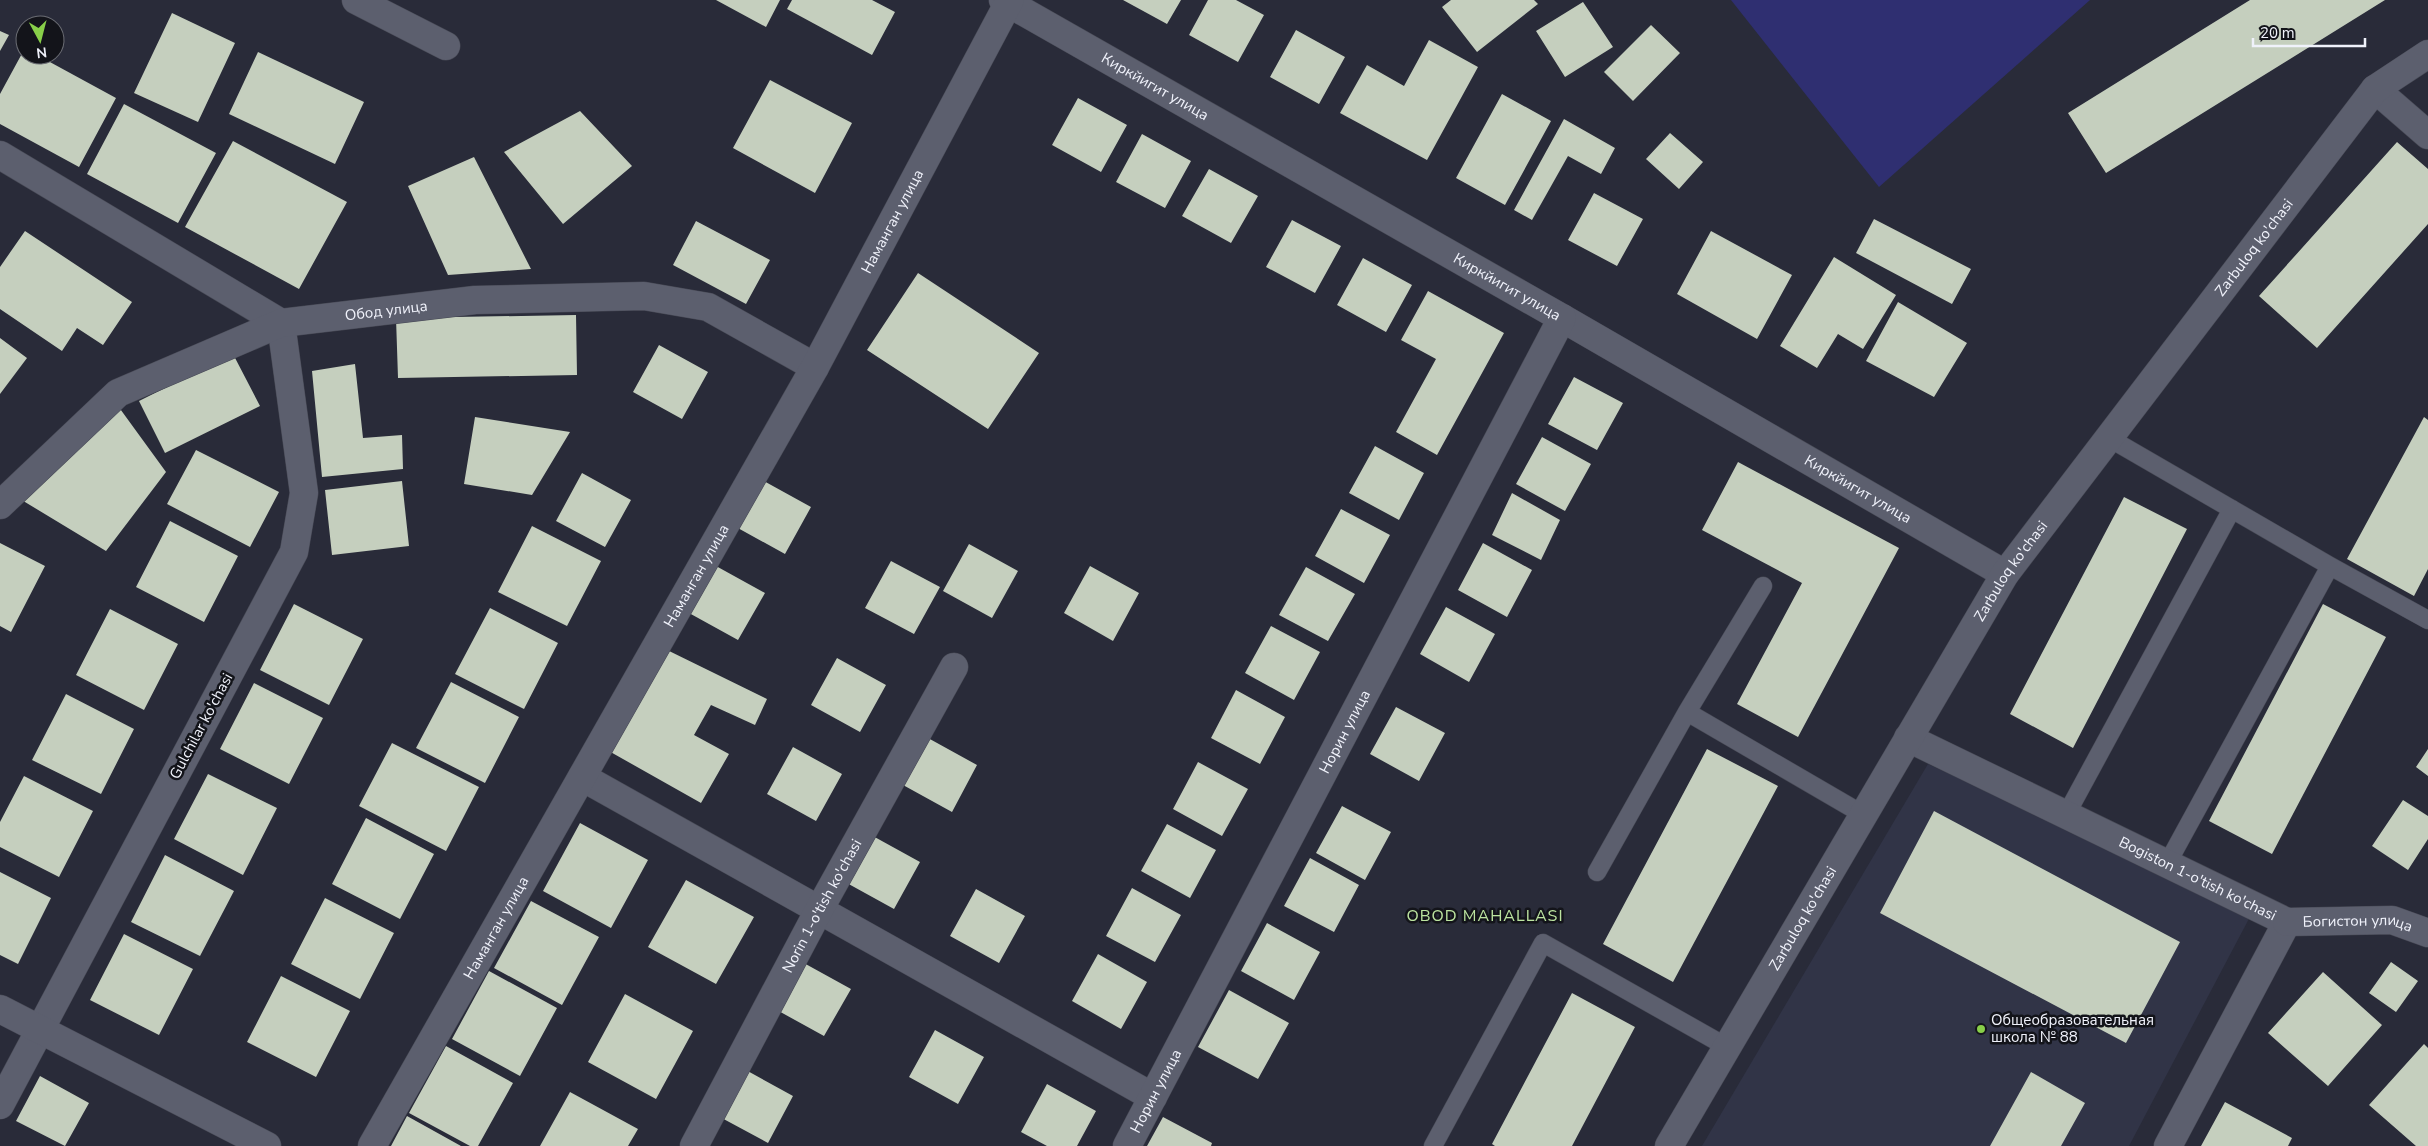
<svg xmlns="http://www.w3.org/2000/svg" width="2428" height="1146" viewBox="0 0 2428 1146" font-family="'Nunito Sans',sans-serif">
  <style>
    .built { fill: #313447 }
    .green { fill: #2f2f71 }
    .building { fill: #c5cfbe }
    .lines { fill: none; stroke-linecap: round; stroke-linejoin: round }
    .lane-casing { stroke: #474955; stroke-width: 19 }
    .street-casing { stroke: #474955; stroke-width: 29 }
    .lane { stroke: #5c5f6e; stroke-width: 18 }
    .street { stroke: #5c5f6e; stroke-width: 28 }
    .poi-dot { fill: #88cf49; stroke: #13141a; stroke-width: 2 }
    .labels { text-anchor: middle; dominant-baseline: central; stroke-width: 5; stroke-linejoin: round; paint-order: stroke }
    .street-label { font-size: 15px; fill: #f0f2fb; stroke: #13141a }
    .poi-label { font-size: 15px; fill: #f0f2fb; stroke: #13141a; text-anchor: start }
    .neighbourhood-label { font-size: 16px; letter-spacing: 1px; fill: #bde5a1; stroke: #13141a }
  </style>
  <rect width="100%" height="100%" fill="#292b39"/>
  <path class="built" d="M1928,764L2252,913L2129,1146H1702Z"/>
  <path class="green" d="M1731,0H2090L1879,187Z"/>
  <path class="building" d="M716,0H780L766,27Z
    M792,0H872L895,12L872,55L787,9Z
    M1123,0H1181L1167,24Z
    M1208,0H1236L1264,15L1238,62L1189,35Z
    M1451,0H1534L1538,4L1477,52L1442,7Z
    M2250,0H2385L2106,173L2068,113Z
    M1583,2L1613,47L1565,77L1536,31Z
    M172,13L235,43L198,122L134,93Z
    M1651,25L1680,53L1633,101L1604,72Z
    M1296,30L1345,57L1319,104L1270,77Z
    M0,31L9,35L0,51Z
    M1429,40L1478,67L1427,160L1340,113L1367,65L1404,86Z
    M25,48V55H37L116,98L79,167L0,124V94Z
    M258,52L364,102L335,164L229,114Z
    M770,80L852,123L815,193L733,148Z
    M1502,94L1551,121L1505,205L1456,178Z
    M1078,98L1127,125L1101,172L1052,145Z
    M124,104L216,153L178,223L87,174Z
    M580,111L632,166L563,224L504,152Z
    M1564,119L1615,148L1601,174L1568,156L1532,220L1514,210Z
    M1670,133L1703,162L1679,189L1646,159Z
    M1142,134L1191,161L1165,208L1116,182Z
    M233,141L347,202L299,289L185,227Z
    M2397,142L2428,169V224L2317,348L2259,296Z
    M474,157L531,269L448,275L408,186Z
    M1209,169L1258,196L1231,243L1182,216Z
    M1594,193L1643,219L1617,266L1568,240Z
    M1874,219L1971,269L1952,304L1856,253Z
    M1292,220L1341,246L1315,293L1266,267Z
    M696,221L770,260L746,304L673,265Z
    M25,231L132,302L103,345L77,328L62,351L0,309V267Z
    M1711,231L1792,275L1757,339L1677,294Z
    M1834,257L1896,295L1863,349L1838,334L1817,368L1780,346Z
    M1363,258L1412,285L1386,332L1337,305Z
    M918,273L1039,353L988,429L867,350Z
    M1428,291L1504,333L1437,455L1396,432L1436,359L1401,340Z
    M1898,302L1967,343L1934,397L1866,361Z
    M576,315L577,375L398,378L396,318Z
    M0,338L27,358L0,394Z
    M659,345L708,372L682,419L633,392Z
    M233,354L260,406L165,453L139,401Z
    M355,364L363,438L402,435L403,469L322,477L312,371Z
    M1574,377L1623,403L1597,450L1548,424Z
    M118,406L166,472L106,551L20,499Z
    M475,417L570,432L532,495L464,484Z
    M2424,417L2428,420V569L2414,596L2347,559Z
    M1542,437L1591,464L1565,511L1516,484Z
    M1375,446L1424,473L1399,520L1349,493Z
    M196,450L279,492L250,547L167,504Z
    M1738,462L1899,548L1798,737L1737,704L1802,583L1702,530Z
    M582,473L631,500L605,547L556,521Z
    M762,480L811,507L785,554L736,527Z
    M402,481L409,546L332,555L325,490Z
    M1512,493L1560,520L1541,560L1492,535Z
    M2124,497L2187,529L2073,748L2010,714Z
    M1341,509L1390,535L1364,583L1315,556Z
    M170,521L238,556L204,622L136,587Z
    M532,526L601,561L567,626L498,592Z
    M0,543L45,566L11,632L0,626Z
    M1483,543L1532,570L1507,617L1458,590Z
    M969,544L1018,571L992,618L943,591Z
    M891,561L940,587L914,634L865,608Z
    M716,566L765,593L738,640L689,613Z
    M1090,566L1139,593L1113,641L1064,613Z
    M1306,567L1355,594L1328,641L1279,615Z
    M294,604L363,639L329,705L260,670Z
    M2323,604L2386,637L2272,854L2209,821Z
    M1446,607L1495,634L1469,682L1420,654Z
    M490,608L558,643L524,709L455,674Z
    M110,609L178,644L144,710L76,675Z
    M1271,626L1320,652L1294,700L1245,673Z
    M663,648L767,699L755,725L711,705L694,735L729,754L701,803L607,750Z
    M837,658L886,685L860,732L811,705Z
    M451,682L519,717L485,783L416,748Z
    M254,683L323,718L289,784L220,749Z
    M1236,690L1285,717L1260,764L1211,738Z
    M66,694L134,729L101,794L32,760Z
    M1396,707L1445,733L1419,781L1370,754Z
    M928,738L977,765L952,812L903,785Z
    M392,743L479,787L446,851L359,806Z
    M793,747L842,774L816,821L767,794Z
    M1707,749L1778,786L1673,982L1603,944Z
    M2428,749V776L2416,767Z
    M1198,762L1248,789L1222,836L1173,809Z
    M208,774L277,808L243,875L174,839Z
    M24,776L93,811L59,877L0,847V822Z
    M2403,800L2428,816V839L2408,870L2372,846Z
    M1342,806L1391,832L1365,880L1316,853Z
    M1934,811L2180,942L2126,1043L1880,913Z
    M366,818L434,854L400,919L332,884Z
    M580,823L648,860L611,928L543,891Z
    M1167,824L1216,850L1190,898L1141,871Z
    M871,835L920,862L894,909L845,882Z
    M165,855L234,891L200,956L131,922Z
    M1310,858L1359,885L1334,932L1284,906Z
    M0,872L51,898L18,964L0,955Z
    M686,880L754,917L716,984L648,947Z
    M1132,888L1181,915L1155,962L1106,936Z
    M976,889L1025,916L999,963L950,936Z
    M325,898L394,933L360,999L291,964Z
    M531,901L599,937L562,1005L494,968Z
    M1267,923L1320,952L1294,1000L1241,971Z
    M124,934L193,969L159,1035L90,1000Z
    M1098,954L1147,982L1121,1029L1072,1001Z
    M802,962L851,989L824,1036L775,1009Z
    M2391,962L2418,981L2396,1012L2369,993Z
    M489,971L557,1008L520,1076L452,1039Z
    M2323,972L2382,1025L2328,1086L2268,1033Z
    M281,976L350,1011L316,1077L247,1042Z
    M1229,990L1289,1023L1258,1079L1198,1047Z
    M1572,993L1635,1027L1572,1146H1495L1492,1144Z
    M625,994L693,1031L656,1099L588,1062Z
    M935,1030L984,1057L958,1104L909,1077Z
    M2424,1044L2428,1048V1146H2416L2369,1105Z
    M446,1046L513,1083L478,1146H470L409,1113Z
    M744,1069L793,1096L768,1143L718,1116Z
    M2031,1072L2085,1103L2061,1146H1990Z
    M40,1076L89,1103L65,1146L16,1121Z
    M1047,1084L1096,1111L1077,1146H1047L1021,1132Z
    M570,1092L638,1129L628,1146H540Z
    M2225,1102L2292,1138L2288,1146H2201Z
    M407,1116L461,1146H391Z
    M1163,1117L1212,1143L1211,1146H1147Z"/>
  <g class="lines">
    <g class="lane-casing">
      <path id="lane" d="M2109,438L2330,566L2428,620
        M1687,712L1763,586
        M2066,815L2232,509
        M2167,864L2330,566
        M1597,872L1687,712L1864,815
        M1433,1146L1543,943L1727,1047"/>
    </g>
    <g class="street-casing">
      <g id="street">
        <path d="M356,0L446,46"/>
        <path id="s1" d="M1003,0L1562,318L2005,574"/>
        <path d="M2375,89L2428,135"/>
        <path d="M0,155L281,323L304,493L294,552L0,1105"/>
        <path id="s2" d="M0,505L118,393L281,323L475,300L644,296L708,307L815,367"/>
        <path id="s3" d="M1908,738L2287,922L2168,1146"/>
        <path d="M582,777L1153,1097"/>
        <path id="s4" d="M2287,922L2392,920L2428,933"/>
        <path d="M0,1009L267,1146"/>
        <path id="s5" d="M372,1146L815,367L1010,0"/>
        <path id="s6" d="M694,1146L819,910L954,667"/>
        <path id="s7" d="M1127,1146L1562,318"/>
        <path id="s8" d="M1669,1146L2005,574L2375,89L2428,54"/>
      </g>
    </g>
    <use href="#lane" class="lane"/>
    <use href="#street" class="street"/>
  </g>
  <circle class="poi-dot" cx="1981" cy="1029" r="5"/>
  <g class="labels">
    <g class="street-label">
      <text stroke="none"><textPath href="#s1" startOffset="175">Киркйигит улица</textPath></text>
      <text stroke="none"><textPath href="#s5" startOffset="1061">Наманган улица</textPath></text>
      <text stroke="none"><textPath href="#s8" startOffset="1074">Zarbuloq ko'chasi</textPath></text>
      <text stroke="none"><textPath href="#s1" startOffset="580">Киркйигит улица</textPath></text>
      <text stroke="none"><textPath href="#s2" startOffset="446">Обод улица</textPath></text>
      <text stroke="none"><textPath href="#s1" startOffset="985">Киркйигит улица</textPath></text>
      <text stroke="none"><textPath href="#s8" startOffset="669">Zarbuloq ko'chasi</textPath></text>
      <text stroke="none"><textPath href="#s5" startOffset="656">Наманган улица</textPath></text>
      <text transform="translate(201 726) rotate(-62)">Gulchilar ko'chasi</text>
      <text stroke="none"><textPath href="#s7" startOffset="468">Норин улица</textPath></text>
      <text stroke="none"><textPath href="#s3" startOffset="322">Bogiston 1-o'tish ko'chasi</textPath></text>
      <text stroke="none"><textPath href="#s6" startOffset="272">Norin 1-o'tish ko'chasi</textPath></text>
      <text stroke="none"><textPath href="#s8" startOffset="264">Zarbuloq ko'chasi</textPath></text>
      <text stroke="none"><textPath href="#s4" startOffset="71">Богистон улица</textPath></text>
      <text stroke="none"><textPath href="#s5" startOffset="251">Наманган улица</textPath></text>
      <text stroke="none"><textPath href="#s7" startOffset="62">Норин улица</textPath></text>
    </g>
    <g class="poi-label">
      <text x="1991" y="1020">Общеобразовательная<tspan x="1991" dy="17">школа № 88</tspan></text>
    </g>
    <g class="neighbourhood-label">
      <text x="1485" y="916">OBOD MAHALLASI</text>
    </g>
  </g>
  <g transform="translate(40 40) rotate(173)"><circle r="24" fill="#13141a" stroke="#6b6d74"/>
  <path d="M0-4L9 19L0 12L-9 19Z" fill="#88cf49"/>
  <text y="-8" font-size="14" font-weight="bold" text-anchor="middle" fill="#f0f2fb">N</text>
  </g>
  <path d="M2253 38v8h112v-8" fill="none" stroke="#f0f2fb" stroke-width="2.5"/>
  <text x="2260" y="38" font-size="15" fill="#f0f2fb" stroke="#13141a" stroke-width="4" paint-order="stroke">20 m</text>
</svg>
